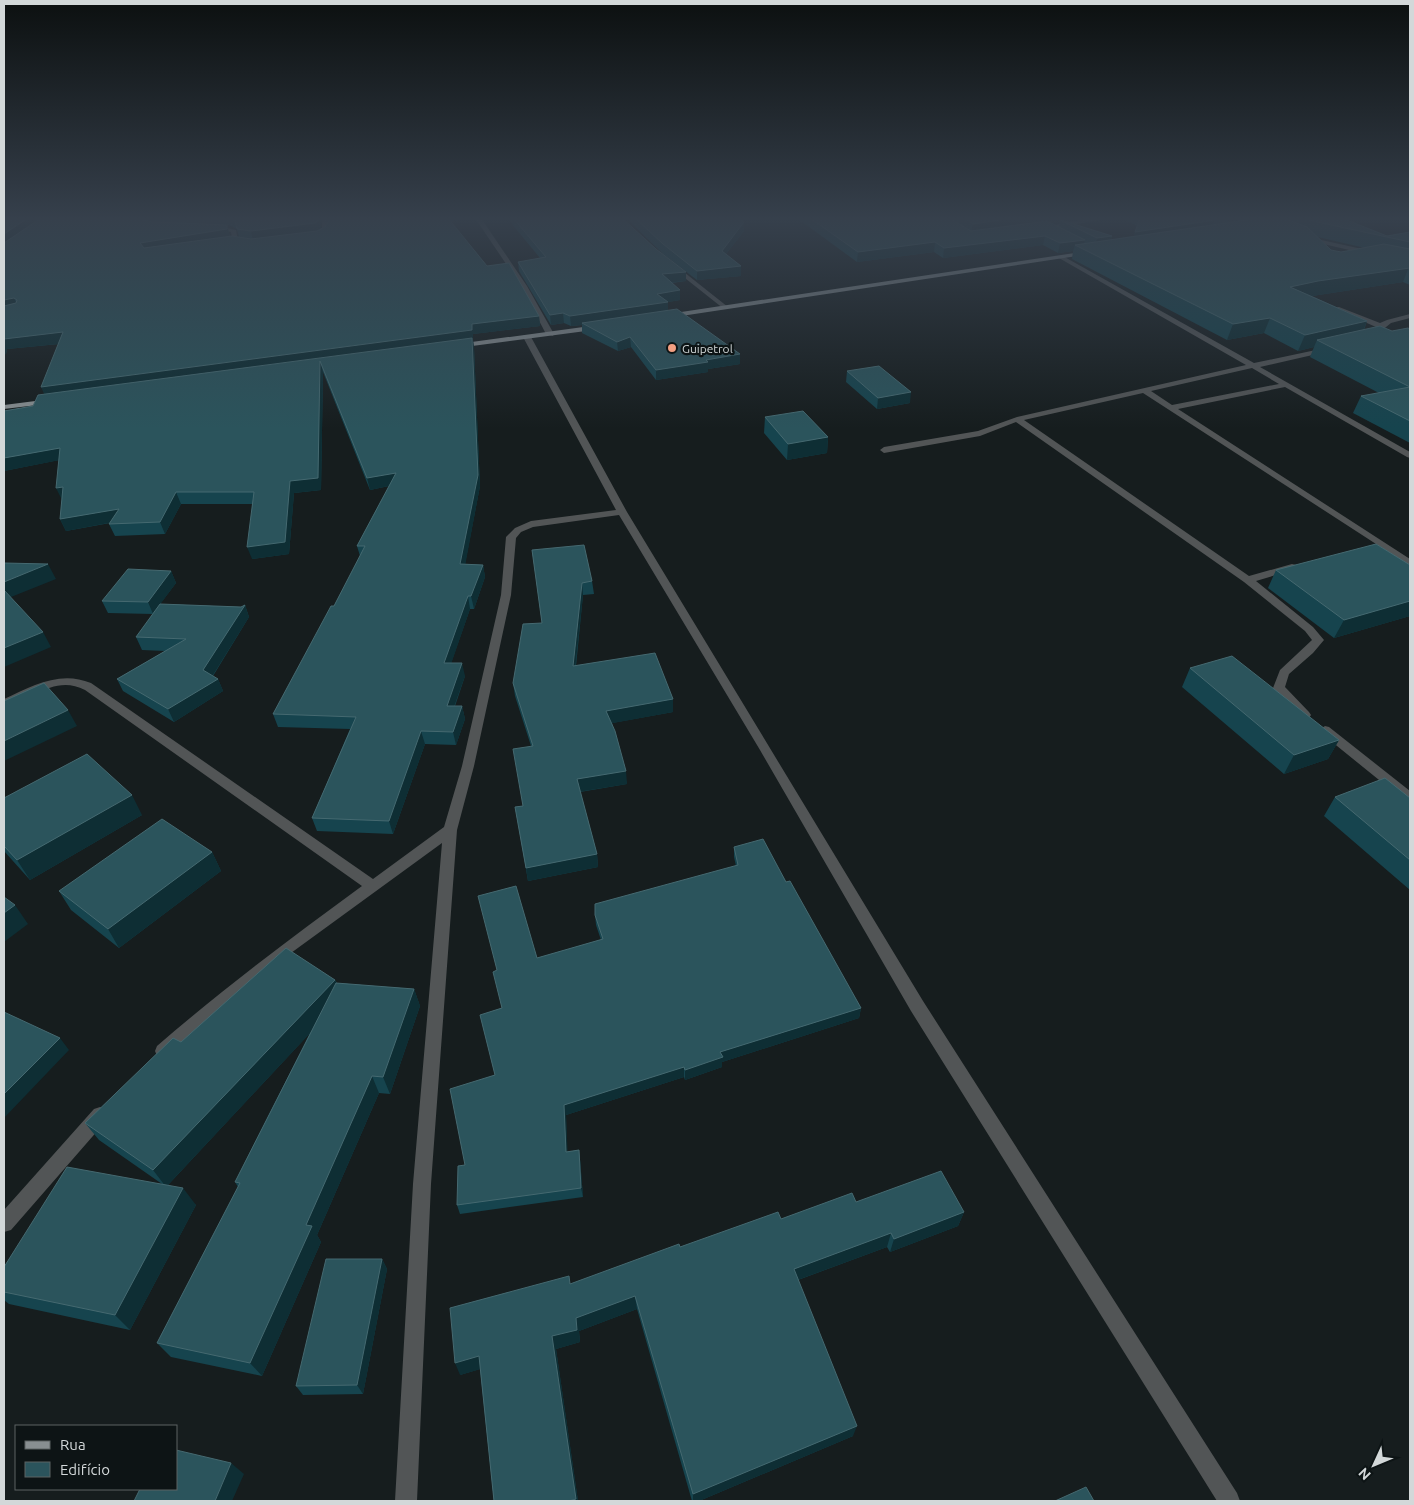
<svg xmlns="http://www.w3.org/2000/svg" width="1414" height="1505" viewBox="0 0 1414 1505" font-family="Ubuntu,sans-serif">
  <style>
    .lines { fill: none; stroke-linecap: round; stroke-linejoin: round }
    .minor { fill: #525556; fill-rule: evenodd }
    .major { fill: #888f91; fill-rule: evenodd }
    .wall { fill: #16444e; fill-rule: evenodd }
    .shaded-wall { fill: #0e2e34 }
    .building { fill: #2b545c; stroke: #456970 }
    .poi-dot { fill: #f39f82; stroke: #0d1415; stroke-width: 2 }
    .labels { text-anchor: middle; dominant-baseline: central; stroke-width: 4.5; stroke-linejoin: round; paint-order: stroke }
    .far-poi-label { font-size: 12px; fill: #d3d8d9; stroke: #0d1415; text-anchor: start }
  </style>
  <rect width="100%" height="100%" fill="#161d1e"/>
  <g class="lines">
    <path class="minor" d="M322,218H328C329,228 329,234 319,238L316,236L322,231Z
      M475,218H481L527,286L554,334L553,336L546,334L521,286Z
      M1092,218L1101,220L1046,229L1043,227Z
      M213,225L236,230L238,241L233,242L231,232L211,228Z
      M1308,237L1371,251L1374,253L1371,255L1306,240Z
      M1061,255L1254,363L1330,347V351L1260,367L1410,452V458L1407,457L1285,387L1178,409L1410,559V566L1143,393L1024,420L1249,576L1292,564L1296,565V569L1256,581L1313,627L1324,640L1313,653L1289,674L1285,687L1309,712L1311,715L1309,718H1301L1273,688L1280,670L1312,640L1305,631L1244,582L1016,422L980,436L884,453L880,450L884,447L978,431L1017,417L1246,365L1059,258ZM1252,368L1279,384L1172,405L1151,391Z
      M671,265H675L728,307V309H724L671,267Z
      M1335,307H1339L1380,323L1387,320L1410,314V318L1391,323L1370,340L1366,338L1376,327L1335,309Z
      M524,335L531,337L627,512L923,1001L1237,1493L1240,1501H1217L911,1011L760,750L619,515L533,527L521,532L516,538L511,595L474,766L457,830L431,1184L417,1501H395L413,1184L442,843L280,961L227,1005L169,1056L163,1058L157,1056L155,1051L157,1046C224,988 291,938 362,886L85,690C55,674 32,700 4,708V699C32,686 60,670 91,683L373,879L444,827L462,766L501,595L506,537L515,528L531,521L616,510L523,337Z
      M1325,726L1329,727L1410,791V803L1405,801L1321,733L1319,730Z
      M100,1107L106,1109L109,1115L106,1121L11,1230L4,1232V1210L94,1109Z"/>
    <path class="major" d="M1088,251L1090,254L668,318L665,316L668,314Z
      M598,325H601V329L457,348L453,346L457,344Z
      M51,399H54V403L4,409V405Z"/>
  </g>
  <path class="wall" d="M4,218H321V228L320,229L325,227L329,221L328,218H474L473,219L450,221L487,266L539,316L540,326L473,334V340L474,348L480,486L465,564L483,565L485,577L474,609H470L451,663L465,676L455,706H462L465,719L456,745L425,744L393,834L317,831L312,818L350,729L278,727L273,714L334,606L360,556L357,546L389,486L370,490L323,372L321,490L294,493L289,554L252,559V504H181L165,534L115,536L109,524L110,523L66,531L60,519L62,500L59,460L4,471V411L33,406L44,394L59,344L7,349L6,354ZM227,225H229L237,229L239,237L230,236Z
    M507,218H623L686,281L672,283L680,300L668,302V311L740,354V364L708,369V372L656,380L631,347L618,351L582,333V325L571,326L564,323L551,325L519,271L518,262L540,258Z
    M626,218H739L744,222V231L726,254L741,266V276L697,280L663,254Z
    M797,218H1044L1043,222L1059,227L1060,220L1112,236L1111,240L1134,236L1137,226L1122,218H1342L1387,236L1410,232V285L1403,282L1312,296L1367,321L1364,330L1392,331L1410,329V443L1353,413L1361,396L1379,393L1310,357L1314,347L1298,351L1264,333L1227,340L1072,259L1073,251L1058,253L1043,245L943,258L934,252L857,262ZM1318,237L1365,248L1341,252L1331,250Z
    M847,371L910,403L877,409L846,382Z
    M765,417L828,437L827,453L787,460L764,433Z
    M532,550L592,581L594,594L583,595L576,666L673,699V712L612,723L627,784L580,792L597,854L598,867L528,881L515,807L523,806L531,746L515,696L513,683L542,623Z
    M1410,565V616L1334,638L1268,588L1276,570Z
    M171,571L176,583L160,604L241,607L245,605L249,617L213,676L218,679L223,691L174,722L123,691L117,679L165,651L142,650L136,637L153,614L108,613L102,601Z
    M1190,668L1339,740L1328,759L1284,774L1182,687Z
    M1335,797L1410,798V890L1324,816Z
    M4,798L142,815L30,880L4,851Z
    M734,847L786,882L861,1008L859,1018L722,1062V1067L685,1080L684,1077L566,1115L567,1152L579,1150L580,1159L583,1197L460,1214L457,1205L465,1165L495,1075L502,1008L537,958L601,940L596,925L595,915L736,866L734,857Z
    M212,852L221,871L119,948L71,910L59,891Z
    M335,980L337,983L414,989L420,1006L390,1094L379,1093L317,1235L321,1242L262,1376L171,1357L157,1343L238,1187L235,1182L310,1033L168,1185L196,1205L130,1330L9,1304L4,1300V1267L162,1184L99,1140L85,1123L181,1042Z
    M856,1202L964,1212L958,1226L890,1252L887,1247L798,1280L853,1436L699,1501H692L637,1309L579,1331L580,1342L556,1349L578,1501H494L480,1369L460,1375L571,1284L680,1247L781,1219Z
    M382,1259L387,1269L363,1394L303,1395L296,1386Z"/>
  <path class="shaded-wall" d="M28,218H46L4,245V234Z
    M321,218V228L317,232L253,240L251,231Z
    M445,218H474L473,219L445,222Z
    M1014,218H1044L1043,224L971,233L973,224Z
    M1227,218H1291L1290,220L1224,228Z
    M1215,220L1211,230L1132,242L1135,232Z
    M744,222V231L721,260L722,251Z
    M227,225L230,238L143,252L140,243Z
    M1045,236L1043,245L943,258L944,248Z
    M1112,236L1109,245L1095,248L1097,238Z
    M1085,240L1083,249L1075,245L1073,251L1058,253L1060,243Z
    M935,242L934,252L857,262L858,252Z
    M741,266V276L697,280V271Z
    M1409,267L1403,282L1312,296L1290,287L1318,281Z
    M686,272V281L662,283V274Z
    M680,290V300L657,304V294Z
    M14,298L18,307L4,311V300Z
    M668,302V312L582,323V325L571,326L570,316Z
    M563,313L564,323L551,325L550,315Z
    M539,316L540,326L473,334V340L474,348L480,486L463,577L460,564L472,340L46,398L41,387L472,324Z
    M1270,318L1264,333L1227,340L1233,324Z
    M1367,321L1361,336L1317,340L1314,347L1298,351L1305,335Z
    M63,332L68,343L7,349L6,354L4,355V339Z
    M630,337L631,347L618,351L617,342Z
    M740,354V364L708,369V372L656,380V370Z
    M320,361L323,372L321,490L294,493L289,554L252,559L247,547L290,481Z
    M911,392L910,403L877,409L878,398Z
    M828,437L827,453L787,460L788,444Z
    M60,448L65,459L4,471V458Z
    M396,473L398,484L370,490L367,478Z
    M63,487L62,500L56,488Z
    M176,492L181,504L165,534L160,522Z
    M119,509L124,520L66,531L60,519Z
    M48,564L56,579L6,599L4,595V582Z
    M483,565L485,577L474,609L471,596Z
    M171,571L176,583L153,614L148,602Z
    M582,583L583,595L574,679L573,666Z
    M468,596L470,609L447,676L444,663Z
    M1410,601V616L1334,638L1344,620Z
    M245,605L249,617L208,683L203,670Z
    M43,632L51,647L4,667V648Z
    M462,663L465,676L450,718L447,706Z
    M218,679L223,691L174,722L168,709Z
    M673,699V712L608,724L606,711Z
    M462,706L465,719L456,745L453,732Z
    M68,710L77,726L4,761V741Z
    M421,731L425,744L393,834L389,821Z
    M1339,740L1328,759L1284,774L1294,755Z
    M626,771L627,784L578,792L577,779Z
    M132,795L142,815L30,880L17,860Z
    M212,852L221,871L119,948L108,929Z
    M597,854L598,867L528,881L526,868Z
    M15,905L28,924L4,942V913Z
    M335,980L343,998L166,1187L153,1170Z
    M414,989L420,1006L390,1094L383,1077Z
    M861,1008L859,1018L722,1062V1067L685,1080V1070L720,1052Z
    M60,1038L69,1050L4,1118V1094Z
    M684,1067V1077L566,1115L568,1161L566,1152L564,1105Z
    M372,1076L379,1093L317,1235L321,1242L262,1376L250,1363L306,1225Z
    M579,1150L580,1159L583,1197L581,1188Z
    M183,1188L196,1205L130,1330L115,1315Z
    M964,1212L958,1226L890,1252L894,1239Z
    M891,1233L887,1247L792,1282L794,1269Z
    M382,1259L387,1269L363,1394L357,1385Z
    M635,1296L637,1309L579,1331L580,1342L556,1349L578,1501H569L552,1336L576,1318Z
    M479,1356L484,1368L460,1375L455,1363Z
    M857,1426L853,1436L699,1501H693V1494Z
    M231,1463L244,1474L232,1501H215Z"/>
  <path class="building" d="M4,218H28L4,234Z
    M41,218H134L153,222L227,225V229L140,243L144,248L232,236L251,239L317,231L325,227L329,221L328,218H448L487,266L509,263L539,316L472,324V330L41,387L63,332L4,339V306L16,303L17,300L14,298L4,300V243Z
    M230,218H319V220L315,223L251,231L237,229L235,221Z
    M513,218H622L656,249L686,272L662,274L680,290L657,294L668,302L570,316L563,313L550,315L518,262L546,257Z
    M635,218H739L744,222L722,251L741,266L697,271L663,244Z
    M810,218H949L971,231L1047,221L1085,240L1060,243L1045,236L944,248L935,242L858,252Z
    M964,218H1014L973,224Z
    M1140,218H1211L1215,220L1135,232Z
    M1260,218H1283L1307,227L1331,250L1341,252L1384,244L1410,249V268L1318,281L1290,287L1367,321L1305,335L1270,318L1233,324L1075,245Z
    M1304,218H1342L1387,236L1410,232V242L1313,221Z
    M1060,220H1061L1112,236L1097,238Z
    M677,309L740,354L706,360L708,362L656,370L630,337L617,342L582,323Z
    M1380,326L1392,331L1408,328L1410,329V421L1361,396L1410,387L1317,340Z
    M472,338L478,475L460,564L483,565L471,596H468L444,663H462L447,706H462L453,732L421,731L389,821L312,818L356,717L273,714L331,606H334L365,546H357L396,473L367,478L320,361L318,478L290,481L285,542L247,547L254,492H176L160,522L109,524L119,509L60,519L63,487L56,488L60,448L4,458V411L33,406L38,395Z
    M879,366L911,392L878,398L847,371Z
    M803,411L828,437L788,444L765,417Z
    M1376,544L1410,565V601L1344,620L1276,570Z
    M584,545L592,581L582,583L573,666L655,653L673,699L606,711L615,731L626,771L577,779L597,854L526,868L515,807L523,806L513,749L533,746L513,683L523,624L542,623L532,550Z
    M4,563L48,564L4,582Z
    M128,569L171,571L148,602L102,601Z
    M4,590L43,632L4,648Z
    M160,604L241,607L245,605L203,670L218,679L168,709L117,679L186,639L136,637Z
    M1232,656L1339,740L1294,755L1190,668Z
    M44,683L68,710L4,741V701Z
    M87,754L132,795L17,860L4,846V798Z
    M1385,778L1410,798V860L1335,797Z
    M162,819L212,852L108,929L59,891Z
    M763,839L786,882L790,881L861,1008L720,1052L723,1057L685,1070L684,1067L564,1105L566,1152L579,1150L581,1188L457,1205L458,1166L465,1165L450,1089L495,1075L480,1015L502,1008L493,972L497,970L478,896L516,886L537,958L603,939L595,915V904L738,865L734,847Z
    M4,897L15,905L4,913Z
    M286,948L335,980L153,1170L85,1123L173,1038L181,1042Z
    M336,983L414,989L383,1077L372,1076L306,1225L312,1226L250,1363L157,1343L240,1183L235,1182Z
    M4,1012L60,1038L4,1094Z
    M67,1167L183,1188L115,1315L4,1292V1267Z
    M941,1171L964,1212L894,1239L891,1233L794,1269L857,1426L693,1494L635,1296L576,1318L577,1330L552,1336L576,1499L569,1501H494L479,1356L455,1363L450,1308L569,1276L570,1284L679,1244L680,1247L778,1212L781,1219L852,1193L856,1202Z
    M326,1259H382L357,1385L296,1386Z
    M176,1450L231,1463L215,1501H134L140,1489H176Z
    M1086,1487L1094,1501H1055Z"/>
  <linearGradient id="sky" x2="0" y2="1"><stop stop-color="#0c1010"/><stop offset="0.51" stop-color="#36404c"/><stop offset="1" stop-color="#36404c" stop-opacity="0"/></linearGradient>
  <rect width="1414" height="429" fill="url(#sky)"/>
  <circle class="poi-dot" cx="672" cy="348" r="5"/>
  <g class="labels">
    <g class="far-poi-label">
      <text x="682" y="348">Guipetrol</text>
    </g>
  </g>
  <rect width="1414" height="1505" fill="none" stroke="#d3d8d9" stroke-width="10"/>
  <rect x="15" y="1425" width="162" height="65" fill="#0d1415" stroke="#5c6263"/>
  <rect x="25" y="1441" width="25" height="8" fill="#888f91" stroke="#5c6263"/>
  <text x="60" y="1450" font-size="15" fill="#d3d8d9">Rua</text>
  <rect x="25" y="1462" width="25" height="15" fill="#2b545c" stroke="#5c6263"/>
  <text x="60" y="1475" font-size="15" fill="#d3d8d9">Edifício</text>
  <g transform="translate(1374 1465) rotate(226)" stroke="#0d1415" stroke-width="4" paint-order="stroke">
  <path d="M0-4L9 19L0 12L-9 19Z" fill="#d3d8d9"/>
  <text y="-8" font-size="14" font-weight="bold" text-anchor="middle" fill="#d3d8d9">N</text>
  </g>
</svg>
